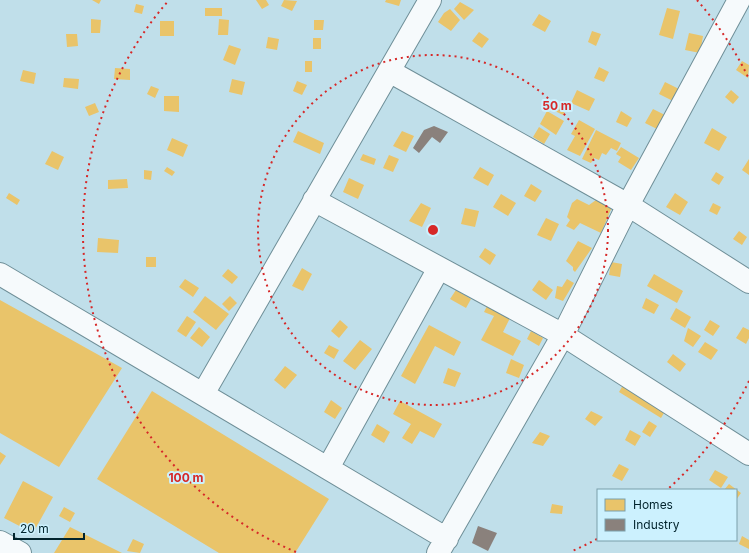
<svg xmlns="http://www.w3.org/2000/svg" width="749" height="553" viewBox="0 0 749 553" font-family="Inter,sans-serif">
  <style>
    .homes { fill: #e9c46a }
    .industry { fill: #8a817c }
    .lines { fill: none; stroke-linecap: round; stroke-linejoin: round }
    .minor-casing { stroke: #6f8f98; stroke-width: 24 }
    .minor { stroke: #f6fafc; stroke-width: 22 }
    .ring { fill: none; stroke: #d62828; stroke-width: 2; stroke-dasharray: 2 4 }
    .centre { fill: #d62828; stroke: #ccf1fe; stroke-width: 2 }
    .ring-label { font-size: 12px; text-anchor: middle; font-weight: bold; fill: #d62828; stroke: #ccf1fe; stroke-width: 4; stroke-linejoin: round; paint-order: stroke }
  </style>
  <rect width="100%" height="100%" fill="#c0dfea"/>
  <path class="homes" d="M92,0H101L99,4Z
    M256,0H266L269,5L262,9Z
    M284,0L297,1L292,11L281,6Z
    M386,0H401L399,6L385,2Z
    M460,2L474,10L464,20L454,9Z
    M136,4L144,6L142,14L134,12Z
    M205,8H222V16H205Z
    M667,8L680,11L673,39L659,35Z
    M450,9L460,20L451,31L438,22L444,13Z
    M539,14L551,21L545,32L532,25Z
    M91,19L101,20L100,33H91Z
    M219,19L229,20L228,35H218Z
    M314,20H324L323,30H314Z
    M160,21H174V36H160Z
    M592,31L601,34L596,46L588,42Z
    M479,32L489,39L482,48L472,41Z
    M689,33L703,36L700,53L685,50Z
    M66,34H77L78,46L67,47Z
    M268,37L279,39L277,50L266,48Z
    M313,38H321V49H313Z
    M229,45L241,49L235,65L223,60Z
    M305,61H312V72H305Z
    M742,61L749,65L748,78L736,70Z
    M599,67L609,72L604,82L594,78Z
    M115,68L130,69V80L114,79Z
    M23,70L36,73L34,84L20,81Z
    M64,78L79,79L78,89L63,87Z
    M232,79L245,82L242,95L229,92Z
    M297,81L307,85L302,95L293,91Z
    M665,82L679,89L673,101L659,94Z
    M151,86L159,89L155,98L147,94Z
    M577,90L595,99L589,111L571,103Z
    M731,90L739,97L733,104L725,97Z
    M164,96H179V112L164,111Z
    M552,100L567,108L563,115L547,107Z
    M95,103L99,112L89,116L85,107Z
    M653,109L665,115L657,129L645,123Z
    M547,111L564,121L556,135L540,124Z
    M621,111L632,118L627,127L616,122Z
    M579,120L595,129L580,156L567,150L575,136L571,134Z
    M539,127L550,134L544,144L533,137Z
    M712,128L727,137L719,151L704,143Z
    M596,130L621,143L617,151L611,148L606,155L602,153L599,160L594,158L591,163L582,159Z
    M298,131L324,143L320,154L293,142Z
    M402,131L414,136L406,152L393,146Z
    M172,138L188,145L183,157L167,150Z
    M621,147L639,158L631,170L618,162L621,157L616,154Z
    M52,151L64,157L58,170L45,164Z
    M363,154L376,159L374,165L360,160Z
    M389,155L399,159L393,172L383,168Z
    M749,159V175L742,170Z
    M167,167L175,172L172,176L164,171Z
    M480,167L494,175L488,186L473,178Z
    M144,170L152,171L151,180L144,179Z
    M716,172L724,177L719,185L711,180Z
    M349,178L364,185L358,199L343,192Z
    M127,179L128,188L108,189V180Z
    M531,184L542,191L535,202L524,196Z
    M9,193L20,200L17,205L6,198Z
    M675,193L688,202L680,215L666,207Z
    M501,194L516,203L508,216L493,207Z
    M577,199L589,205L596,200L612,207L601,233L580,223L574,230L566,226L570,220L567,217L572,203Z
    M421,203L431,208L422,227L409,221Z
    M713,203L721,207L717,215L709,211Z
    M465,208L479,211L475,227L461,224Z
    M546,218L559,224L551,241L537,235Z
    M739,231L747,237L742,245L733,239Z
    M98,238L119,240L118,253L97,252Z
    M578,241L592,248L575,272L573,270V267L566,261Z
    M485,248L496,255L490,265L479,257Z
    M146,257H156V267H146Z
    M611,262L622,264L620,277L609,275Z
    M302,268L312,274L303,291L292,286Z
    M228,269L238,277L232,284L222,276Z
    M654,274L683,291L677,303L647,286Z
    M185,279L199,288L193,297L179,287Z
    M567,279L574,283L563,301L555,298L557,286L562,287Z
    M539,280L553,290L546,300L532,290Z
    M456,290L471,299L466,308L450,299Z
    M205,296L229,314L216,330L193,312Z
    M230,296L237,303L229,311L222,304Z
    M646,298L659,305L654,314L642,308Z
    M0,300L122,368L59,467L0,433Z
    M487,306L510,318L503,332L521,341L513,356L481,340L494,316L484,312Z
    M676,308L691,317L685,328L670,319Z
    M187,316L196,322L186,337L177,331Z
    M340,320L348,327L339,338L331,331Z
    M710,320L720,326L713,336L704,330Z
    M429,325L461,342L454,356L435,346L415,384L401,376Z
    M199,327L210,337L202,347L190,338Z
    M743,327L749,330V338L746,344L736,338Z
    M688,328L701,336L693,347L684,341Z
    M531,331L543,338L539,346L527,339Z
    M360,340L372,349L355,370L343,361Z
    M705,342L718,350L711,360L698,352Z
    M329,345L339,350L334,359L324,353Z
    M673,354L686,364L680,372L667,362Z
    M511,359L524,365L519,378L506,373Z
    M285,366L297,375L285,389L274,380Z
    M448,368L461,373L455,387L443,383Z
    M626,380L668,406L661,418L619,392Z
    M152,391L329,499L295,553H219L97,479Z
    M331,400L342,408L335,419L324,412Z
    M400,401L442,424L434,438L420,431L412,444L402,438L411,424L393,414Z
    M591,411L603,417L595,426L585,419Z
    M649,421L657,426L650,437L642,432Z
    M377,424L390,432L384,443L371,435Z
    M630,430L641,436L635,446L625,440Z
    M540,432L550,436L543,446L532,443Z
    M0,452L6,456L0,465Z
    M619,464L629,469L622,481L612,476Z
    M715,470L728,477L721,488L709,480Z
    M23,481L53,497L33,533L4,518Z
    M729,484L741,493L736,500V490H724Z
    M552,504L563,506L562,514L550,513Z
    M64,507L75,513L70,522L59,516Z
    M70,527L122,553H54Z
    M742,536L749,540V549L739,544Z
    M133,539L144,544L140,553L127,551Z"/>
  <path class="industry" d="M434,126L448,132L440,143L432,137L419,153L413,148L424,130Z
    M478,526L497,533L488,551L472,543Z"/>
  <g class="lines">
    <g class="minor-casing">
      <path id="minor" d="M389,71L628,205L749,282
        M314,200L563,335L749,454
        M0,274L447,539
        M203,394L430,0
        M328,468L439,268
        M0,542L20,553
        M438,553L563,335L628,205L739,0"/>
    </g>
    <use href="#minor" class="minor"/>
  </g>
  <g class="ring">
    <circle cx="433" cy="230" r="175"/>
    <path d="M749 381A350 350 0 0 1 669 488M597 539A350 350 0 0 1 570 552M296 552A350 350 0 0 1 169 0M697 0A350 350 0 0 1 749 79"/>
  </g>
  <circle cx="433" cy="230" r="6" class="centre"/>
  <g class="ring-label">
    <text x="557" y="110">50 m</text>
    <text x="186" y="482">100 m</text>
  </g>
  <rect x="597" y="489" width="140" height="52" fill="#ccf1fe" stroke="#7b9faa"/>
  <rect x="605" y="499" width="20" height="12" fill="#e9c46a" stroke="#7b9faa"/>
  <text x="633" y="509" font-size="12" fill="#02242d">Homes</text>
  <rect x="605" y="519" width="20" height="12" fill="#8a817c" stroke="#7b9faa"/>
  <text x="633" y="529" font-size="12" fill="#02242d">Industry</text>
  <path d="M14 533v6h70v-6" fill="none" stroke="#02242d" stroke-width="2"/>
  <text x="20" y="533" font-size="12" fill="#02242d" stroke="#ccf1fe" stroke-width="3" paint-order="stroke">20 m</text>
</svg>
